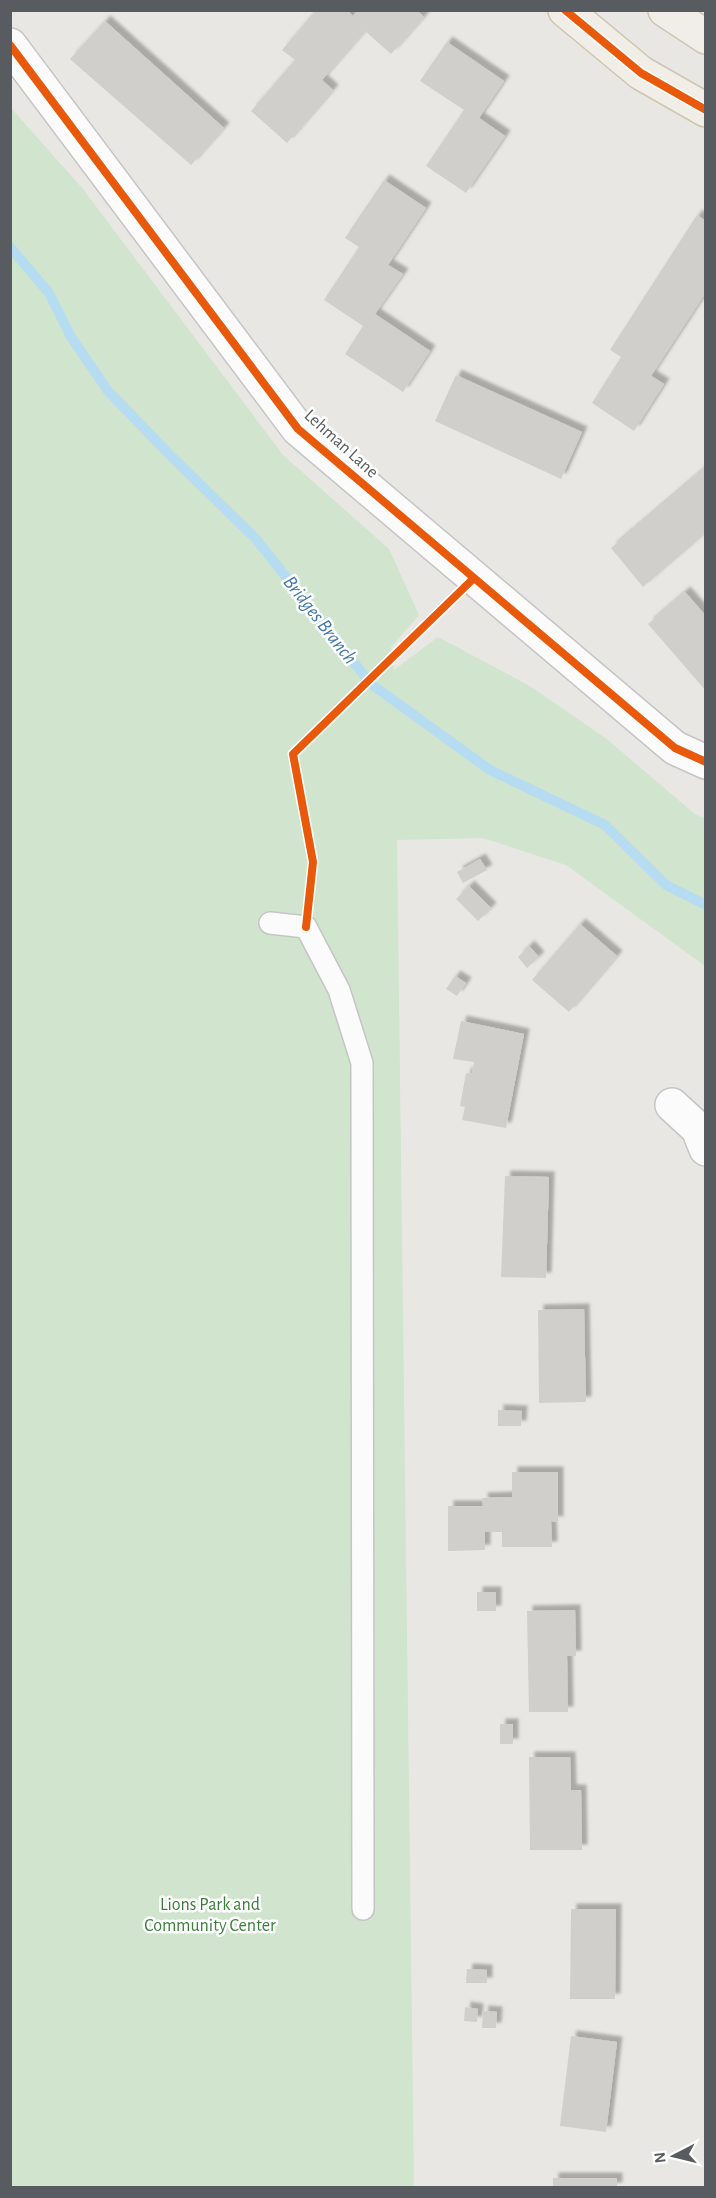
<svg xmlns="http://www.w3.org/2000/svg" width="716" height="2198" viewBox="0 0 716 2198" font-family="'Alegreya Sans',sans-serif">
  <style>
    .green { fill: #d1e4ce }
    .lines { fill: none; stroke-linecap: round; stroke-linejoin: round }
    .stream { stroke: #b6dcf2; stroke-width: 10 }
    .building { fill: #d0cfcc; filter: url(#shadow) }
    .lane-casing { stroke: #c5c5c5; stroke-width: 24 }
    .street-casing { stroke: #c5c5c5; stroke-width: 36 }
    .primary-casing { stroke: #cfc5b2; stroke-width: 36 }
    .lane { stroke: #fcfbfb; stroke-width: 21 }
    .street { stroke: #fcfbfb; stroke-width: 33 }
    .primary { stroke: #f0eee6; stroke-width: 33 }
    .cycleway-casing { stroke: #fff; stroke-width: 11 }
    .cycleway { stroke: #e8590c; stroke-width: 8 }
    .labels { text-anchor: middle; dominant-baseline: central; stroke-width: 5; stroke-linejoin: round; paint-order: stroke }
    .street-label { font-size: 18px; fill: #585c60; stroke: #fff }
    .park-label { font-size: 18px; fill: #3a7f39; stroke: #fff }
    .water-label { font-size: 20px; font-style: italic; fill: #4279a8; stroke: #fff }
  </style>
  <defs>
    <filter id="shadow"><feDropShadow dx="5.5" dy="-5.5" stdDeviation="1.5" flood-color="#0004"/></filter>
  </defs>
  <rect width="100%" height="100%" fill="#e8e7e3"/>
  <path class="green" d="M10,107L83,189L283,455L389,549L419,615L391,647L394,670L438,637L530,686L608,740L696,815L705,818V966L566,865L483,838L397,840L414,2187H11Z"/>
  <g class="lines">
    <path class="stream" d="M10,247L49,293L71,337L108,391L169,454L256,539L371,684L490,770L605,825L666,885L706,905"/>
  </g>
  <path class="building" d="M316,10H347L353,16L358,10H417L424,17L391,54L365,31L322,80L333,90L287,143L251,111L295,60L282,50Z
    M105,21L224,128L191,165L70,59Z
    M447,42L504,81L479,118L505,136L466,193L426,166L464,110L420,81Z
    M384,180L426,208L388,265L403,274L375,314L430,351L403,392L345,354L363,326L324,300L359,247L345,238Z
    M697,215L706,221V292L651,376L664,384L634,431L592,403L621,357L610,350Z
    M456,375L582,432L561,479L435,421Z
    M706,467V533L643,587L611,548Z
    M685,592L706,616V691L648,624Z
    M480,859L487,870L463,883L457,872Z
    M469,886L491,908L478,921L456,899Z
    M580,924L617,956L569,1012L532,980Z
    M529,946L539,957L527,968L518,957Z
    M455,976L466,983L457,996L446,989Z
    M461,1021L524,1034L506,1128L462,1120L465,1107L460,1106L466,1073L472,1074L474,1062L453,1059Z
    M505,1176L549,1177L546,1278L501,1277Z
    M584,1309L586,1402L539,1403L538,1310Z
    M498,1410L522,1411L521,1426H498Z
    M512,1472H558V1522L551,1521L552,1547H502V1532H485V1550L448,1551V1506H483L482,1498L512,1497Z
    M477,1592H496V1611H477Z
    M575,1610L576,1656H567L568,1712H529L527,1611Z
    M500,1724H513V1744H500Z
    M529,1757H570L571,1790H581L582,1850H530Z
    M571,1909H616L615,1999H570Z
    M467,1969L487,1970V1983H466Z
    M465,2007L478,2009L477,2022L464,2021Z
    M483,2011L497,2012L496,2028H482Z
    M571,2036L617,2042L606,2132L560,2126Z
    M553,2178H617V2188H553Z"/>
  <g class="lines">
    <g class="lane-casing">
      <path id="lane" d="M270,923L306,927L339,990L362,1063L363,1909"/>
    </g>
    <g class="street-casing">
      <path id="street" d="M10,45L298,429L675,748L706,762
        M672,1105L698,1129L706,1149"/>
    </g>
    <g class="primary-casing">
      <path id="primary" d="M565,10L641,73L706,110
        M665,10L706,37"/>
    </g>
    <use href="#lane" class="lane"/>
    <use href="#street" class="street"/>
    <use href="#primary" class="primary"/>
    <g class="cycleway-casing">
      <path id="cycleway" d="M565,10L641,73L706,110
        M10,45L298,429L675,748L706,762
        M306,927L313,862L293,754L474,578"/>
    </g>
    <use href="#cycleway" class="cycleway"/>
  </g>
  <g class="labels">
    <g class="street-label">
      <text transform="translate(341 444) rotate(42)">Lehman Lane</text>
    </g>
    <g class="park-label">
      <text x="210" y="1905">Lions Park and<tspan x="210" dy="21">Community Center</tspan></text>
    </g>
    <g class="water-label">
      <text transform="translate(320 620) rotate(52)">Bridges Branch</text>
    </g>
  </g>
  <rect width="716" height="2198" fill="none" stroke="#585c60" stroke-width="24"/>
  <g transform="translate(674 2156) rotate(263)" stroke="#ffffff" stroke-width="4.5" paint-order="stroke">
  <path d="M0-4.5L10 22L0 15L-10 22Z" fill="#585c60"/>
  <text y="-9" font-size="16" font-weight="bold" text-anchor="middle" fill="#585c60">N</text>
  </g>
</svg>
